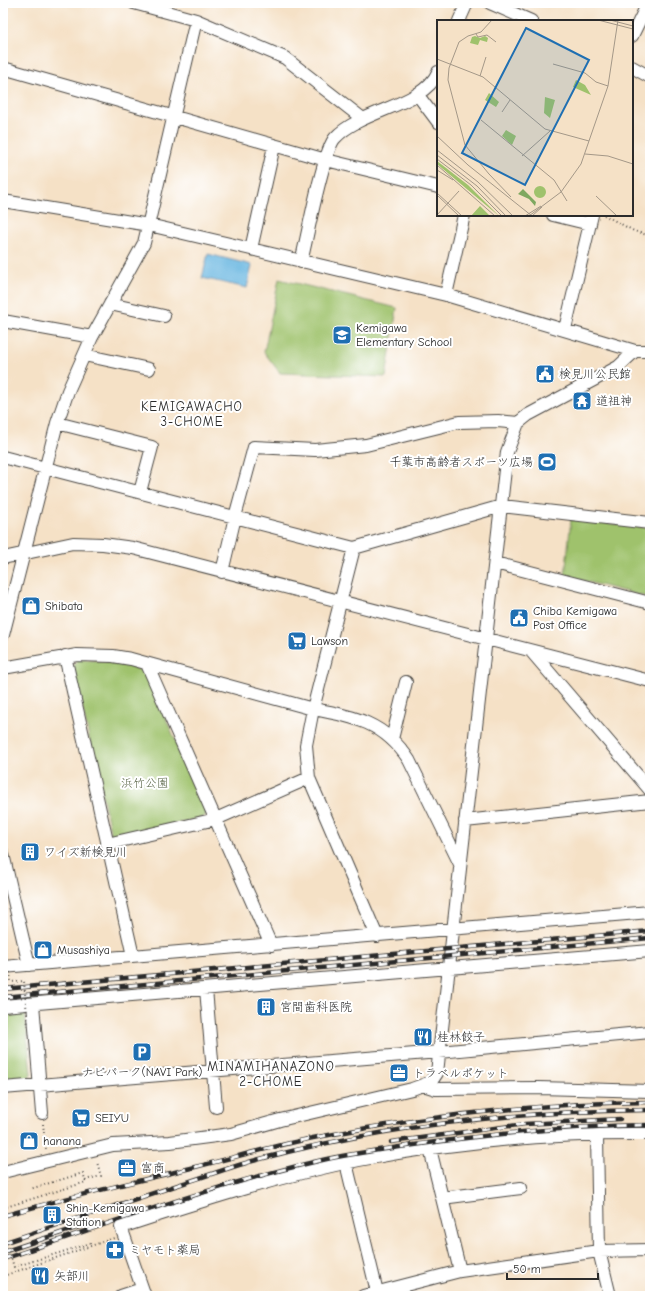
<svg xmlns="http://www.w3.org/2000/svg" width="653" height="1299" viewBox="0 0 653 1299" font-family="'Comic Neue','Klee One',sans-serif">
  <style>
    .green { fill: #9fc26c; stroke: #65764c }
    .water { fill: #66b5e0; stroke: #487086 }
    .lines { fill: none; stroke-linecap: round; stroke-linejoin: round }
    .minor-casing { stroke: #494642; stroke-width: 14 }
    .path { stroke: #494642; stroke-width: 2; stroke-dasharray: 1 3; stroke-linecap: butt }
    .minor { stroke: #fff; stroke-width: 12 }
    .rail-casing { stroke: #2b2b2b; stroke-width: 4.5 }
    .rail { stroke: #fff; stroke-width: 3; stroke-dasharray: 9; stroke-linecap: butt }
    .path-bridge { stroke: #494642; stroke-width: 2; stroke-dasharray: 1 3; stroke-linecap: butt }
    .labels { text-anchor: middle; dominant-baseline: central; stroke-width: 4; stroke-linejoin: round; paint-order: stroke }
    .poi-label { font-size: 12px; fill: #2b2b2b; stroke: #fff; text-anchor: start }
    .park-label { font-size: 12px; fill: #546042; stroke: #fff }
    .neighbourhood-label { font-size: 13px; letter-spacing: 1px; fill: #2b2b2b; stroke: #fff }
    .inset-road { fill: none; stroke: #a49888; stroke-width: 1 }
    .view { fill: #1f6fb2; fill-opacity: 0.15; stroke: #1f6fb2; stroke-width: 2 }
    .inset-edge { fill: none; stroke: #2b2b2b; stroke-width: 2 }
  </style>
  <rect width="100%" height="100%" fill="#fff"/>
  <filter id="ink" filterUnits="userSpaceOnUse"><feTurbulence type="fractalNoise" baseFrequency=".025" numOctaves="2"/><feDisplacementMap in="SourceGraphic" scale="8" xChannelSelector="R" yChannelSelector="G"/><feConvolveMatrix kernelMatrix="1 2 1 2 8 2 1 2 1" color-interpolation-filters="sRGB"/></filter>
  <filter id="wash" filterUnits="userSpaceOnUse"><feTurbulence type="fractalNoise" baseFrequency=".012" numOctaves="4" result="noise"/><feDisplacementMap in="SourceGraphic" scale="16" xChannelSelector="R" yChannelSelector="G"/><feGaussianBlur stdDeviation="0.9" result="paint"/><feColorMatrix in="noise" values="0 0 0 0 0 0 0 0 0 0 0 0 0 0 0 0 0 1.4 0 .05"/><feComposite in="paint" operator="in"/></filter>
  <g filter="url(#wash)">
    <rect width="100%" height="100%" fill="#f5e1c6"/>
    <path class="green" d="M279,279L397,308L386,377L280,373L264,352Z
      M571,519L650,528V598L565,576Z
      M78,659C103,661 124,661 146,673L207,812L204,817L116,838L111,834L73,667Z
      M20,1008L25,1012L31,1074L26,1080L3,1082V1010Z"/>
    <path class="water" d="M208,254L252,265L247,288L202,278Z"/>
  </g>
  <g filter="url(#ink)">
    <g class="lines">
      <g class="minor-casing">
        <path id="minor" d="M134,3L196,20L285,58L363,119
          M490,3L531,21
          M459,21L467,3
          M632,36L648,3
          M632,67L650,77
          M3,68L326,160L438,187
          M417,94L438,122
          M3,201L149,225L446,295L635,351H650
          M553,215L590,224
          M251,249L274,146
          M301,262C307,239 323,151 335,138C360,110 424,106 438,72
          M446,295L464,215
          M110,304L164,316
          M3,321L92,337
          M565,329L592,215
          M84,355L149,369
          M57,423L152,447L140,492
          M3,457L354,548L502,506L650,523
          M354,548L313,709L306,745L309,778L377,936
          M3,558L73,543L103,544L133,548L650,681
          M495,563L650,603
          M222,572L235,517L254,447L315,450L366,445L459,422L498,421L518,423
          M3,635L57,423L68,391L92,337L144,243L196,20
          M531,651L650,790
          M65,656L133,956
          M147,664L271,945
          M3,668L77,655L113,656L131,659L313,709C354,716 385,723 409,760L460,864
          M392,739L406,682
          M465,821L650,801
          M107,844L216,819L309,778
          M3,854L29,965
          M3,967L650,912
          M206,989L216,1107
          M33,1004L42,1113
          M3,1006L650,951
          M423,1085L436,1089L539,1088L650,1091
          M3,1088L439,1052L650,1032
          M597,1135L599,1251L610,1296
          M430,1149L460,1271
          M346,1163L378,1296
          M3,1172L113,1145L170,1142L231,1134L280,1120L412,1089L431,1082L437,1073L507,452L518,423L528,415L618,367L635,351
          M442,1198L521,1188
          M121,1296L142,1289
          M145,1296L121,1227C199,1202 278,1176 359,1160C454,1142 553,1133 650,1134
          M363,1296L460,1271L599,1251L650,1250"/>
      </g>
      <path class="path" d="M604,215L634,231L650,236
        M43,1124L46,1150
        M85,1180L101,1176L97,1162
        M3,1208L86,1182L83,1173L30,1189
        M3,1276L114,1238"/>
      <use href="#minor" class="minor"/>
      <g class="rail-casing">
        <path id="rail" d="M3,989L650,931
          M3,997L650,938
          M391,1142L525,1124L620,1119
          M3,1216C67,1197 131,1183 195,1167C236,1157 277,1145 318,1137C427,1116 538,1103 650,1102
          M3,1243C62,1223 121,1204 181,1184C207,1176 233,1166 260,1159C387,1125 519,1111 650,1110
          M3,1252L85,1225
          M3,1259C107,1224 211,1186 318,1161C348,1154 378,1150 407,1146C488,1134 569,1126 650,1125"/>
      </g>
      <use href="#rail" class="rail"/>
      <path class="path-bridge" d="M10,972L11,982L24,981L28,1026
        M3,1232L14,1267L91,1243"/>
    </g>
  </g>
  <defs>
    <g id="school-square" transform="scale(1)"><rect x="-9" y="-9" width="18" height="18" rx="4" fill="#1f6fb2" stroke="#fff"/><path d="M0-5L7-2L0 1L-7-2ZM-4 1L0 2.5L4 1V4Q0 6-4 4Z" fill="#fff"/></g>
    <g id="civic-square" transform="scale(1)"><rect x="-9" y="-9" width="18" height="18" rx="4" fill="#1f6fb2" stroke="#fff"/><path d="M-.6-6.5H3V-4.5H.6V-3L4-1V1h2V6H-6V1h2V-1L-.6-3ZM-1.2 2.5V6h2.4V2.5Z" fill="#fff"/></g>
    <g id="temple-square" transform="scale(1)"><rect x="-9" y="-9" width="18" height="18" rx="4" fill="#1f6fb2" stroke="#fff"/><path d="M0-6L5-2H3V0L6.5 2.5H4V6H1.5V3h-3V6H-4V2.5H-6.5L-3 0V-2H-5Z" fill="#fff"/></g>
    <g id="stadium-square" transform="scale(1)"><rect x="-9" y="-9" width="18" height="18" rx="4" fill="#1f6fb2" stroke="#fff"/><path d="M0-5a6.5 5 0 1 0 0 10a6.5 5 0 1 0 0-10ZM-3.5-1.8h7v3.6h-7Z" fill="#fff"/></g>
    <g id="shop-square" transform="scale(1)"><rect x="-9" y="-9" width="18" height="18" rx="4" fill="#1f6fb2" stroke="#fff"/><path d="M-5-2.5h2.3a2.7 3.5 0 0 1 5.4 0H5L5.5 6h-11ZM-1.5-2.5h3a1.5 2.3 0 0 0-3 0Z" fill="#fff"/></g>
    <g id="supermarket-square" transform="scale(1)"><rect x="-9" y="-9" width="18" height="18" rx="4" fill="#1f6fb2" stroke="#fff"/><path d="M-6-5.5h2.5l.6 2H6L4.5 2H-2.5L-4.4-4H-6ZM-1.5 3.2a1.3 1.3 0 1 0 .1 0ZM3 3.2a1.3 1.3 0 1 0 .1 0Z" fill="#fff"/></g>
    <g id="building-square" transform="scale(1)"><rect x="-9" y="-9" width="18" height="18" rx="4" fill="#1f6fb2" stroke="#fff"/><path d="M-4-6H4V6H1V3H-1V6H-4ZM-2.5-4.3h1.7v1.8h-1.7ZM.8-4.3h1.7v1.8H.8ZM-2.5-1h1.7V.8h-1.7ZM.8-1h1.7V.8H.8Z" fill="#fff"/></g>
    <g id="restaurant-square" transform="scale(1)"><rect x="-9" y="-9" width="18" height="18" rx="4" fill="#1f6fb2" stroke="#fff"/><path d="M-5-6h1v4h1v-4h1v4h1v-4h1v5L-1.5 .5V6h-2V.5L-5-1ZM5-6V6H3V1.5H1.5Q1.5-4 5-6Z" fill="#fff"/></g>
    <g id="parking-square" transform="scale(1)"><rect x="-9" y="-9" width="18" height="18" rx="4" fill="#1f6fb2" stroke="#fff"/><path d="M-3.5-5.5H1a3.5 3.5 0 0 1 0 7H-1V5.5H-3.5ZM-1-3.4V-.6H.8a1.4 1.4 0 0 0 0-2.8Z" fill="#fff"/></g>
    <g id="office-square" transform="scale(1)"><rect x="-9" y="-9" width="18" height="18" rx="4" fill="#1f6fb2" stroke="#fff"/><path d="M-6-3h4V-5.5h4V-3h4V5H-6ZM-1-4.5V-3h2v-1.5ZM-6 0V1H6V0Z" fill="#fff"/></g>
    <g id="pharmacy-square" transform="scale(1)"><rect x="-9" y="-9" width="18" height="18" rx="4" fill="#1f6fb2" stroke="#fff"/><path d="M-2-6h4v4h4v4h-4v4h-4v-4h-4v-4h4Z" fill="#fff"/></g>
  </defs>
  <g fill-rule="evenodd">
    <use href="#school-square" x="342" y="335"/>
    <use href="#civic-square" x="545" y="374"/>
    <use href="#temple-square" x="582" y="401"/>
    <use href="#stadium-square" x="547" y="462"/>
    <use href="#shop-square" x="31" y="606"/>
    <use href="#civic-square" x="519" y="618"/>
    <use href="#supermarket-square" x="297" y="641"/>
    <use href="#building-square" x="30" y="852"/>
    <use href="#shop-square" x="43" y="950"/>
    <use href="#building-square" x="266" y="1007"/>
    <use href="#restaurant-square" x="423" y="1037"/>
    <use href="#parking-square" x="142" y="1052"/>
    <use href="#office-square" x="399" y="1073"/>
    <use href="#supermarket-square" x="81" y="1118"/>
    <use href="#shop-square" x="29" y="1141"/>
    <use href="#office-square" x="127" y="1168"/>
    <use href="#building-square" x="52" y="1215"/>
    <use href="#pharmacy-square" x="115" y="1250"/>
    <use href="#restaurant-square" x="40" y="1276"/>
  </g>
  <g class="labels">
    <g class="poi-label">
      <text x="356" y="328">Kemigawa<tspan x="356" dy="14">Elementary School</tspan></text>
      <text x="559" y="374">検見川公民館</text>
      <text x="596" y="401">道祖神</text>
      <text x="533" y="462" text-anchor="end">千葉市高齢者スポーツ広場</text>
      <text x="45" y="606">Shibata</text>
      <text x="533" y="611">Chiba Kemigawa<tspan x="533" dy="14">Post Office</tspan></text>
      <text x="311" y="641">Lawson</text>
      <text x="44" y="852">ワイズ新検見川</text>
      <text x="57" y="950">Musashiya</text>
      <text x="280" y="1007">宮間歯科医院</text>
      <text x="437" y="1037">桂林餃子</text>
      <text x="142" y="1072" text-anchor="middle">ナビパーク(NAVI Park)</text>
      <text x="413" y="1073">トラベルポケット</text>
      <text x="95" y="1118">SEIYU</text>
      <text x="43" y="1141">hanana</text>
      <text x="141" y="1168">富商</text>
      <text x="66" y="1208">Shin-Kemigawa<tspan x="66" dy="14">Station</tspan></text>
      <text x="129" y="1250">ミヤモト薬局</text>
      <text x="54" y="1276">矢部川</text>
    </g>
    <g class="park-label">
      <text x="145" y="783">浜竹公園</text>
    </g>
    <g class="neighbourhood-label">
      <text x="192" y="406">KEMIGAWACHO<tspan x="192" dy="15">3-CHOME</tspan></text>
      <text x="271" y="1066">MINAMIHANAZONO<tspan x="271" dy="15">2-CHOME</tspan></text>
    </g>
  </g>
  <g transform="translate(437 20)">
    <rect width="196" height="196" fill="#f5e1c6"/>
    <path d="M38,16L43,18L48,16L51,18L50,22L43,20L41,25L33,23L35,17ZM139,60L148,65L154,75L136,67ZM52,73L62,82L59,87L48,80ZM108,77L118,80L113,98L107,93ZM69,110L79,116L75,125L65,116ZM0,141L31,165L62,196L0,144ZM97 172a6 6 0 1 1 12 0a6 6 0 1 1-12 0ZM43,186L53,196H34Z" fill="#9fc26c"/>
    <path d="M86,169L99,182L98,186L92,179L81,174Z" fill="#7fa860"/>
    <path class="inset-road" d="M55,0L44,12L31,16L22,22L12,48L11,60L28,125L52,154L74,177M161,0L196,9M173,0L196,6M39,14L41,17L50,15L59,22M0,39L46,57L108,109L152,121M116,44L148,53L159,62L171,66M43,56L49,37M65,92L73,80M44,100L117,160L130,181M0,116L31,145L95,196M0,130L41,162L76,196M148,134L171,136L196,144M0,135L40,166L69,196M85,136L113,111M0,139L34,165L65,196M0,145L58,196M0,150L16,160M0,173L25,196M0,175L22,196M159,176L180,196M0,195L22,171M88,196L104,186M92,196L124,172L144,144L171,66L181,0M95,196L105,187"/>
    <path class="view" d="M89,8L152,40L88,165L25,133Z"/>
    <rect width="196" height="196" class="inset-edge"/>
  </g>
  <rect width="653" height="1299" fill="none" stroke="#fff" stroke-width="16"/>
  <path d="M507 1273v6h91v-6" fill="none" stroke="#2b2b2b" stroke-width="2"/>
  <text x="513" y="1273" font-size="12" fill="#2b2b2b" stroke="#ffffff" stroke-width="3" paint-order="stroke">50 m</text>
</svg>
